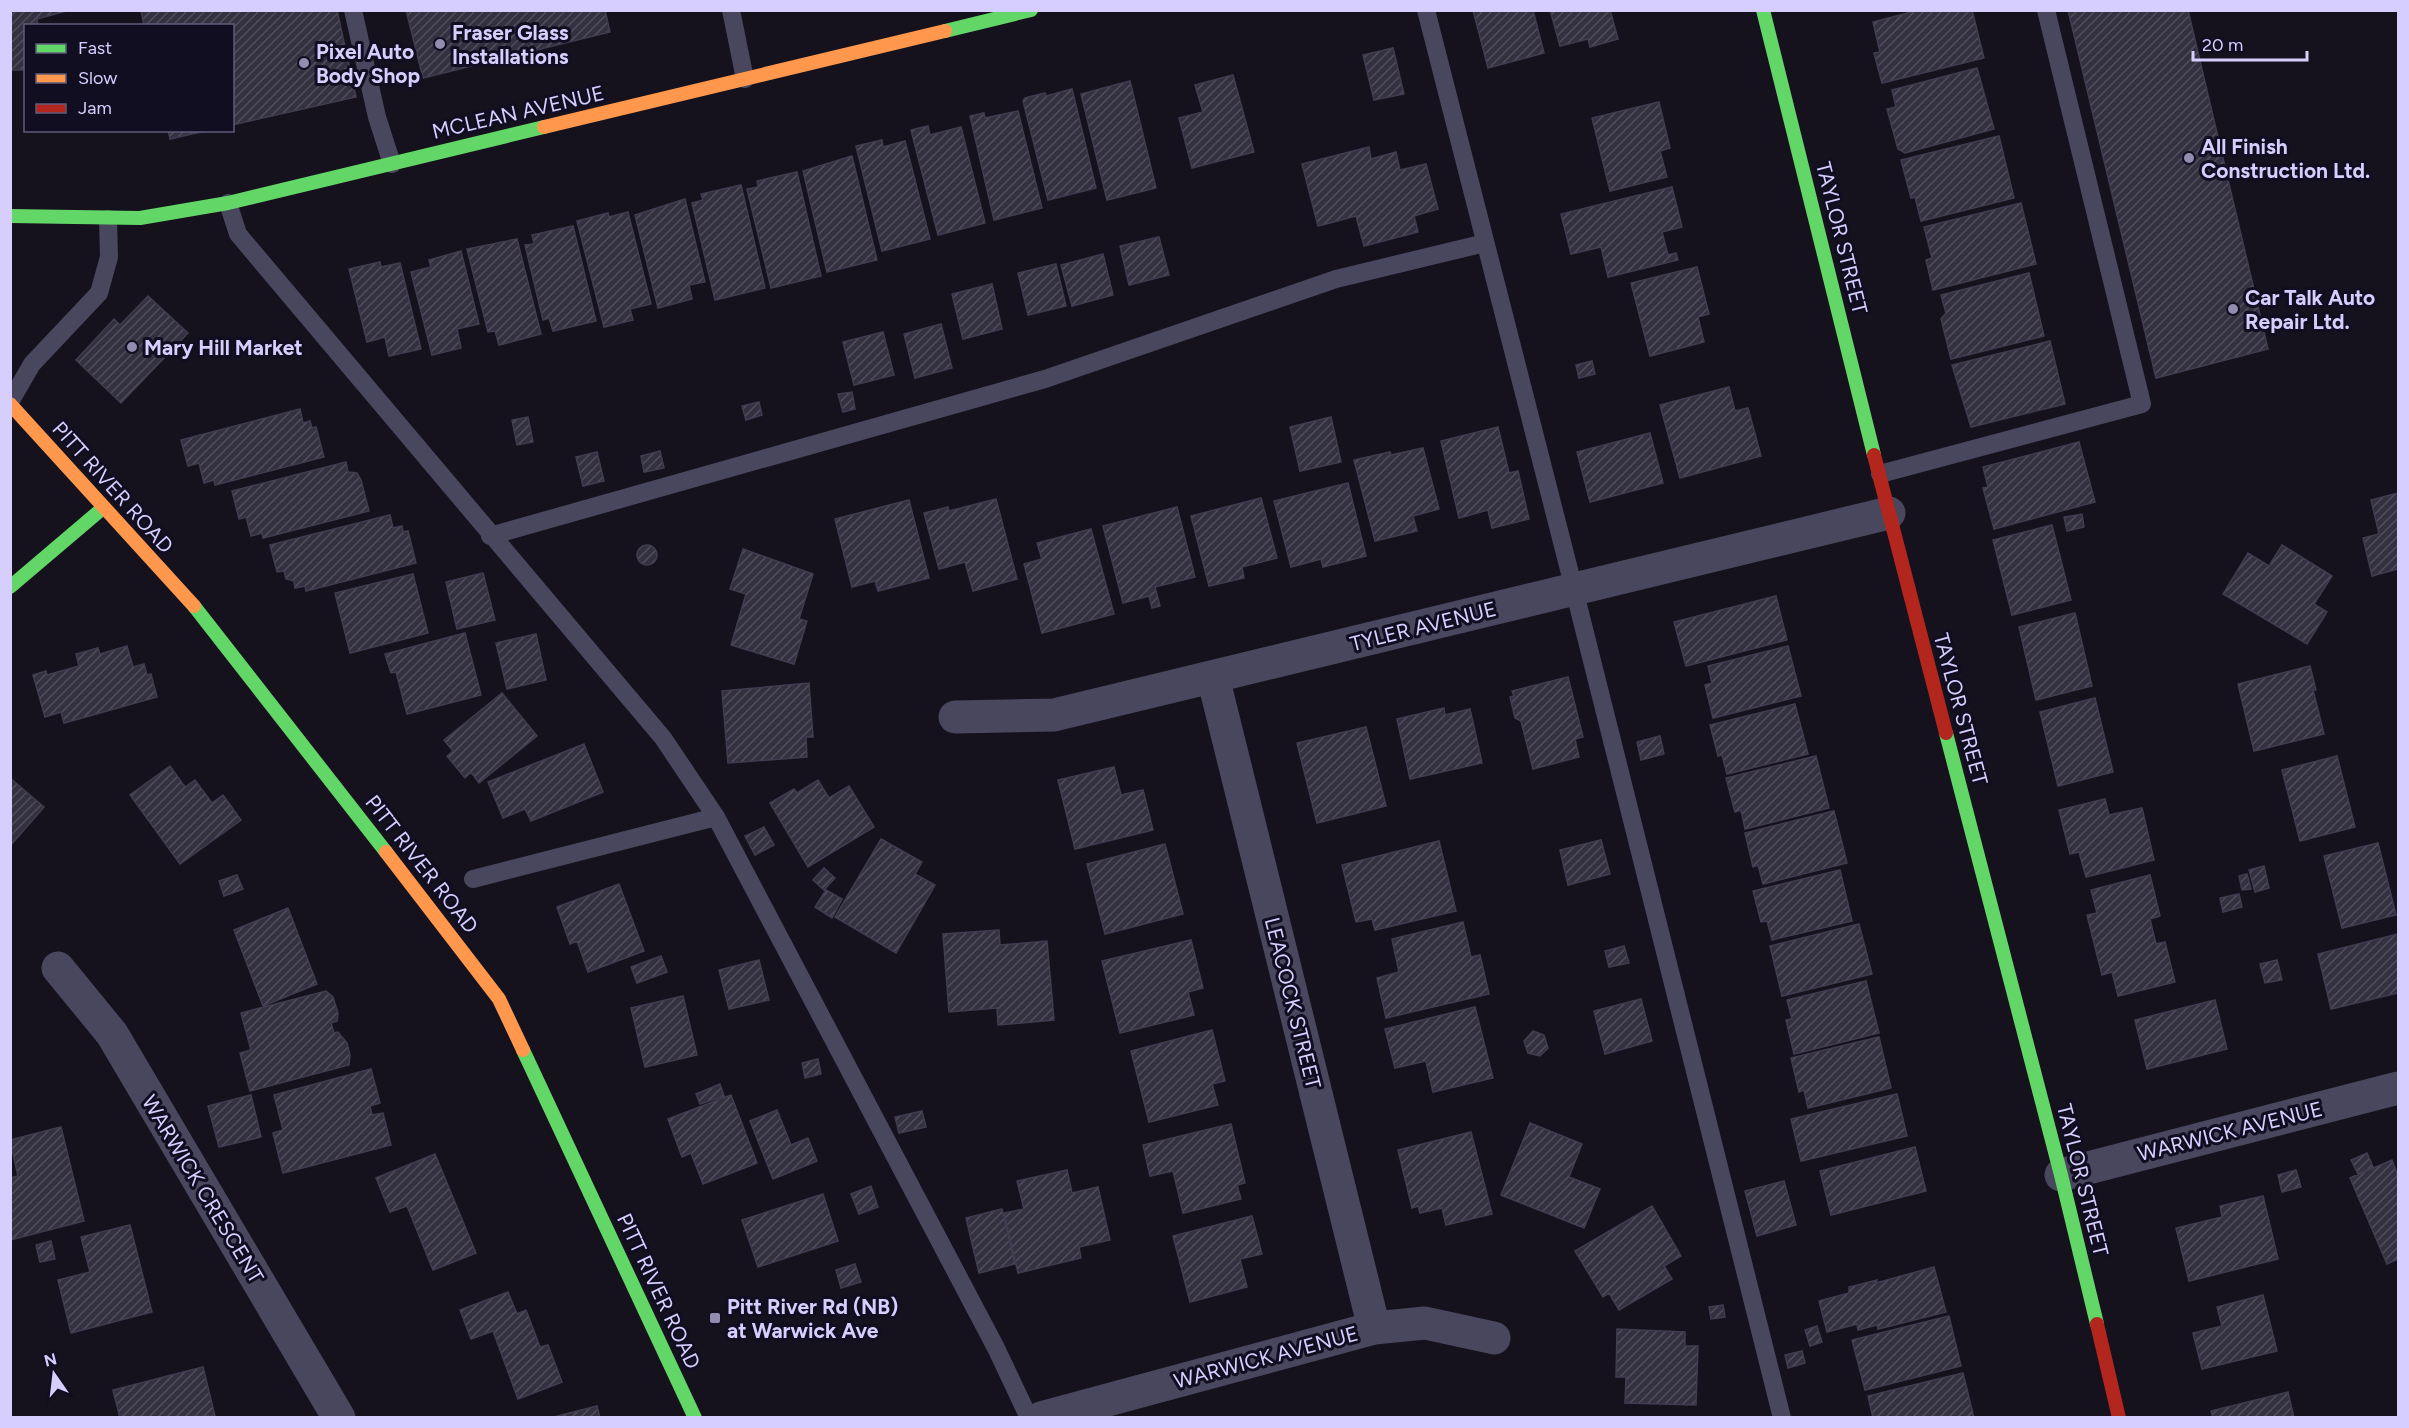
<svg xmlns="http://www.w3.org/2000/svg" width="2409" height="1428" viewBox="0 0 2409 1428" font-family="Figtree,sans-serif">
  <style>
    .building { fill: url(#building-hatch); stroke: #413c51; stroke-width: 1.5 }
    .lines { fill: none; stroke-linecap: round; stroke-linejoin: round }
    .lane { stroke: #49475e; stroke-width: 18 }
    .street { stroke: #49475e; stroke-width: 33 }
    .fast { stroke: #63d668; stroke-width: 14 }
    .slow { stroke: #ff974d; stroke-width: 14 }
    .jam { stroke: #b3261e; stroke-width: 14 }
    .poi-dot { fill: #928daf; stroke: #120e22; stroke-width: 2 }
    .labels { text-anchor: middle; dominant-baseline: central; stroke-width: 6; stroke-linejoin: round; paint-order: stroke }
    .poi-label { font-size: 21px; font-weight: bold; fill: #d6cffe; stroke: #120e22; text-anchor: start }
    .street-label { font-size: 21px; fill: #d6cffe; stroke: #120e22 }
  </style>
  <defs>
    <pattern id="building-hatch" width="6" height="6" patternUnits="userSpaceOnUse" patternTransform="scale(1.5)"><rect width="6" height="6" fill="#33303f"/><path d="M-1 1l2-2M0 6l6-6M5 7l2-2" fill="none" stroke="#504d5c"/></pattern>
  </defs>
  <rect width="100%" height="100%" fill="#15121d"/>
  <path class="building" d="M10,10H70L37,19L38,26H26V70H10Z
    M141,10H337L356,97L232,125V26H144Z
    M406,10H605L610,32L423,78Z
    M1473,10H1533L1544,53L1488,68Z
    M1550,10H1610L1618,39L1590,47L1588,39L1560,46Z
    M1919,10H1972L1984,58L1882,83L1874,53L1880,52L1873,22Z
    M2068,10H2188L2268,349L2156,378Z
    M1393,48L1404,94L1374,100L1363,55Z
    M1977,68L1994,129L1905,153L1898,149L1887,109L1896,107L1892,90Z
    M1233,75L1254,152L1192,168L1179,118L1203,112L1195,85Z
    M1130,81L1156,188L1107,200L1081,94Z
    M1072,89L1096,188L1048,200L1023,101L1025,98L1045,93L1046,96Z
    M1659,102L1670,148L1660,151L1667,177L1610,191L1592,118Z
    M1018,111L1042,208L994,220L970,116L984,113L985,118Z
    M928,126L930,135L961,127L985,223L938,235L911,130Z
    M168,130H209L170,139Z
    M1999,136L2014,198L1921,221L1915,197L1911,198L1901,160Z
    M882,140L883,147L905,141L930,239L882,251L856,146Z
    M1369,147L1371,159L1396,152L1400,170L1426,164L1438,209L1414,216L1418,232L1364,246L1356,216L1318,226L1302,164Z
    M852,156L877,260L827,272L803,171Z
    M797,172L821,276L771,288L747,189L758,187L757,181Z
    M741,185L765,288L715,300L692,203L703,200L701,194Z
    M1672,187L1682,227L1662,232L1668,255L1676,253L1678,260L1608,277L1601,247L1571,254L1561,214Z
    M685,199L705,282L689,285L692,299L658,308L635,215Z
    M2021,203L2036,264L1933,290L1926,260L1932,258L1924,227Z
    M628,212L651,304L630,309L633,320L604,327L577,221L608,213L609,217Z
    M573,226L596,321L553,331L549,318L543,320L525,245L534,244L532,235Z
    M1159,237L1169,275L1129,285L1120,246Z
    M517,239L541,334L499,345L495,331L488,332L467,249Z
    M461,251L479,324L457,329L461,348L432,355L411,272L431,267L429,260Z
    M1103,254L1113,295L1072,306L1061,265Z
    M380,262L381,267L400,263L421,349L389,356L385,337L367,342L349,269Z
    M1056,264L1066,306L1028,315L1018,273Z
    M1697,267L1709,314L1698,317L1704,342L1650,356L1631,283Z
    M2029,273L2044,336L1951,359L1941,319L1946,313L1941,295Z
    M992,284L1002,329L963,339L952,294Z
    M148,296L188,333L121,403L76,360L114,319L120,325Z
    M941,324L952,368L915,378L904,334Z
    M883,332L894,375L854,385L843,342Z
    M2050,341L2065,404L1971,427L1952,365Z
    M1592,361L1595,374L1579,378L1576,365Z
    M1729,387L1735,411L1748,408L1761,456L1680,478L1660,405Z
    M852,392L855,409L843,412L838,394Z
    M759,402L762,415L746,420L742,406Z
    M300,409L303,423L310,421L312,428L316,427L324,457L215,485L214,480L204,483L199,463L188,466L181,440Z
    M528,417L533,442L517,445L512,420Z
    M1331,417L1341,462L1300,471L1290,427Z
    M1498,427L1509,473L1518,471L1529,519L1492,528L1488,510L1459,518L1441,441Z
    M1650,433L1663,483L1590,502L1577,452Z
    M2079,442L2095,502L1994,529L1983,488L1988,487L1983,467Z
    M1423,448L1439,509L1413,516L1417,531L1375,541L1354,460L1390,452L1391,455Z
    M660,451L664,468L644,472L641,456Z
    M597,452L604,481L583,486L576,457Z
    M346,462L348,472L357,473L361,480L369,511L263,538L262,533L251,536L246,517L239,519L232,491Z
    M1348,483L1366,556L1323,567L1321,559L1291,567L1274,501Z
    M2398,493V569L2372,576L2363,538L2379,534L2371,500Z
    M1261,498L1277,558L1242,567L1244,578L1209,586L1191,516Z
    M996,499L1017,579L973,591L965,562L939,569L924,513L948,507L949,511Z
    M909,500L929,578L878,591L875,581L852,587L835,519Z
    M1177,507L1195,577L1155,587L1160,606L1152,608L1149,596L1123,603L1103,526Z
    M2082,514L2084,527L2067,531L2064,517Z
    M390,515L393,528L402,526L403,532L408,531L416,563L306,591L305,586L295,588L294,581L286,579L284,571L277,572L270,545Z
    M2052,525L2071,600L2012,615L1993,540Z
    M1091,529L1114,614L1042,633L1024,564L1042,559L1037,543Z
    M637 555a10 10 0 1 1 20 0a10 10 0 1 1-20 0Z
    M2282,545L2332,576L2314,604L2327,612L2307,644L2223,594L2248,553L2269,566Z
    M743,549L813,574L799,619L807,621L794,664L731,645L746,594L730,589Z
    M483,573L495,620L457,629L446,582Z
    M413,574L428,633L350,653L335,593Z
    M1776,596L1787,640L1686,666L1674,622Z
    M2075,613L2092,686L2036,700L2019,627Z
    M465,633L481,695L407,714L396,672L391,673L385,654Z
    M536,634L546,680L507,689L496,643Z
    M127,646L133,667L144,664L147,675L151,674L157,697L64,723L61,712L45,717L33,675L46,671L47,675L79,666L76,654L98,648L100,654Z
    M1788,646L1801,696L1713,718L1705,685L1712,683L1708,666Z
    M2310,666L2316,690H2313L2324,734L2254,751L2238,684Z
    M1568,677L1583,737L1575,739L1579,757L1533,769L1521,721L1515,718L1510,697L1514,696L1512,691Z
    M809,683L813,737H806L807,757L728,763L722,691Z
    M502,693L537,736L479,783L471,772L465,778L447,756L453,751L444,740Z
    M2095,698L2113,772L2058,786L2040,712Z
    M1795,704L1808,754L1727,774L1722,755L1718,756L1710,725Z
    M1444,708L1445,715L1470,709L1482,763L1410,779L1397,719Z
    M1366,727L1386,806L1317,823L1297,743Z
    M1660,736L1664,754L1641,760L1637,742Z
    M584,744L603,792L531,821L525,809L503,818L488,782Z
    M1816,756L1829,808L1745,829L1741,810L1735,812L1726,778Z
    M2337,756L2355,827L2300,841L2282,770Z
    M170,766L185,787L195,780L212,803L223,795L241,820L180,864L130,795Z
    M1114,767L1121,795L1143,790L1153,830L1075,849L1058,780Z
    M10,778L44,807L10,846Z
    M818,780L829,798L849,786L874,827L808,867L770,803L794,789L797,793Z
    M2105,799L2109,815L2142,808L2154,860L2086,877L2079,852L2070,854L2059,810Z
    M1834,811L1847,863L1763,884L1758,865L1753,867L1745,833Z
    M764,827L774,845L755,855L745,836Z
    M881,839L922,862L915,874L935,885L896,953L835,917Z
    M1601,840L1610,874L1568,885L1560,850Z
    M1439,841L1456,911L1375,930L1372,919L1356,922L1342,865Z
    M2378,843L2396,915L2342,928L2324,856Z
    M1165,844L1183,914L1105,934L1087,864Z
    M2264,866L2269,888L2255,892L2249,870Z
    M824,868L835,878L824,890L813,880Z
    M1840,870L1852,921L1772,940L1767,921L1761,922L1753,891Z
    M2247,874L2251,889L2242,890L2239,876Z
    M237,875L243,889L224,896L219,881Z
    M2150,875L2160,916L2150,919L2156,944L2165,942L2175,982L2118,996L2112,972L2102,975L2087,915L2097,913L2091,890Z
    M619,884L644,951L588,972L577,941L570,944L557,907Z
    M826,890L842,899L832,918L815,907Z
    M2239,894L2242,907L2223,912L2220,898Z
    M288,908L317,984L263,1006L234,930Z
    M1463,922L1471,957L1480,955L1489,994L1386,1018L1377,978L1399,972L1392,939Z
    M1859,924L1872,974L1782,996L1770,946Z
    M999,930L1000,945L1047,941L1054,1020L998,1025L997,1008L949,1012L943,934Z
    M2398,934V993L2331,1009L2318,954Z
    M1191,940L1203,988L1188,992L1194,1015L1120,1033L1102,961Z
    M1624,946L1629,963L1609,967L1605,951Z
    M661,956L667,972L637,983L631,967Z
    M759,960L769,1000L729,1009L719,970Z
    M2277,960L2282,980L2265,983L2260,964Z
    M1866,981L1879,1033L1794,1054L1786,1020L1792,1019L1787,1000Z
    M326,991L333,997L338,1013L337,1021L331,1023L334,1033L338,1032L347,1043L350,1055L349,1065L250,1091L240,1053L251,1050L241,1013Z
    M683,996L697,1055L645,1067L631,1008Z
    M1641,999L1652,1041L1605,1054L1594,1011Z
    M2215,1000L2227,1049L2147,1069L2135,1020Z
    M1475,1007L1493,1078L1433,1092L1426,1061L1395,1068L1385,1029Z
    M1212,1030L1225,1081L1212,1084L1218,1105L1149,1122L1131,1051Z
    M1533,1031L1544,1035L1548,1048L1540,1056L1528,1053L1524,1041Z
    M1879,1037L1891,1088L1808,1108L1804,1090L1799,1092L1791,1058Z
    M818,1059L821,1074L805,1078L802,1063Z
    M371,1069L380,1103L370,1106L372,1115L383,1113L391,1145L283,1173L273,1133L283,1130L274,1095Z
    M720,1084L724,1096L700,1104L696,1094Z
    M1897,1094L1907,1136L1801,1161L1791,1119Z
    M251,1095L261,1137L219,1147L208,1106Z
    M731,1095L757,1163L703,1184L691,1153L682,1157L668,1119Z
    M777,1110L791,1145L808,1138L817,1161L773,1179L750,1121Z
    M922,1111L926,1127L899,1133L895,1117Z
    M1530,1123L1582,1144L1569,1177L1600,1189L1584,1228L1501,1195Z
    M1231,1124L1245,1183L1237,1185L1241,1199L1183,1213L1173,1171L1150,1176L1143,1145Z
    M61,1127L84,1221L10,1240V1178L18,1176L10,1140Z
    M1471,1132L1492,1214L1446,1225L1442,1208L1420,1213L1418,1206L1412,1208L1398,1150Z
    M1915,1147L1926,1191L1831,1215L1820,1171Z
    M2367,1153L2373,1167L2358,1174L2351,1160Z
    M435,1154L476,1253L433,1270L407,1206L390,1212L376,1178Z
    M2392,1160L2398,1176V1259L2387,1264L2350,1178Z
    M1067,1170L1072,1193L1098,1187L1110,1240L1079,1247L1081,1258L1018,1273L1004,1213L1024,1209L1017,1181Z
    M2296,1170L2301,1187L2282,1192L2278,1175Z
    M1784,1181L1796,1225L1757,1236L1745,1191Z
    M871,1186L878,1207L859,1214L851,1194Z
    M823,1194L838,1241L758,1267L742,1220Z
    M2263,1196L2278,1259L2189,1281L2176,1228L2222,1217L2220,1206Z
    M1652,1206L1681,1256L1664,1266L1672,1279L1619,1310L1609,1293L1603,1297L1575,1251Z
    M1002,1209L1015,1264L979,1273L966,1218Z
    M1252,1216L1262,1254L1240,1259L1247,1287L1190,1302L1173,1236Z
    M130,1225L152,1312L71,1333L58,1280L90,1272L81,1237Z
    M51,1241L55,1259L40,1262L36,1245Z
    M855,1264L861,1282L841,1288L836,1270Z
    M1934,1267L1946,1312L1878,1329L1877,1325L1858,1330L1857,1324L1827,1332L1819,1301L1849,1293V1287L1877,1280L1876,1283Z
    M508,1292L517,1314L526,1310L540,1347L548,1345L562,1382L518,1399L493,1331L471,1339L460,1310Z
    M2263,1295L2277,1351L2202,1369L2193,1333L2222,1326L2217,1307Z
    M1723,1305L1725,1317L1711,1319L1709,1307Z
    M1949,1316L1961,1366L1865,1390L1852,1340Z
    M1817,1326L1822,1342L1810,1346L1805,1330Z
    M1617,1329L1685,1332V1346H1698L1696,1405L1625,1403L1626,1377H1616Z
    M1802,1351L1805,1363L1788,1368L1785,1355Z
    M203,1367L215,1416L120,1418L113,1390Z
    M1963,1373L1974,1418H1873L1868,1396Z
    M2288,1392L2294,1418H2213L2211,1411Z
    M597,1406L600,1418H550Z"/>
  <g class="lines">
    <path class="lane" d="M353,10L377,117L392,164
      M731,10L745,79
      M1426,10L1574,589L1782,1418
      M228,203L238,234L663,738L716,817L996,1348L1029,1418
      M10,402L32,364L99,293L109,257L108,219
      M1880,474L2142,404L2046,10
      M490,536L1045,379L1336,279L1485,243
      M473,879L716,817"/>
    <path class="street" d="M1213,677L1374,1328
      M955,717L1054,715L1889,513
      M58,968L112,1034L339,1418
      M2061,1175L2398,1088
      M1041,1418L1374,1328L1425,1323L1494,1338"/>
    <path class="fast" d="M1763,10L1874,455
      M945,31L1031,10
      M10,216L140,218L228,203L544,127
      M10,587L103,508
      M194,606L386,852
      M1946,733L2061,1175L2097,1324
      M523,1050L695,1418"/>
    <path class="slow" d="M544,127L945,31
      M10,404L194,606
      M386,852L499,999L523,1050"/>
    <path class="jam" d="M1874,455L1946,733
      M2097,1324L2119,1418"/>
  </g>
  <g class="poi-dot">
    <circle cx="440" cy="44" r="6"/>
    <circle cx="304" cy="63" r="6"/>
    <circle cx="2189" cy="158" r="6"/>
    <circle cx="2233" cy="309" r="6"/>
    <circle cx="132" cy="347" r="6"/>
    <rect x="709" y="1312" width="12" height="12" rx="3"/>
  </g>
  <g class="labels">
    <g class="poi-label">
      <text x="452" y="32">Fraser Glass<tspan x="452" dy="24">Installations</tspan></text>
      <text x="316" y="51">Pixel Auto<tspan x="316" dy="24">Body Shop</tspan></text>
      <text x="2201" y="146">All Finish<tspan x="2201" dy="24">Construction Ltd.</tspan></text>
      <text x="2245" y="297">Car Talk Auto<tspan x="2245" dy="24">Repair Ltd.</tspan></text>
      <text x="144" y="347">Mary Hill Market</text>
      <text x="727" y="1306">Pitt River Rd (NB)<tspan x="727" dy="24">at Warwick Ave</tspan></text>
    </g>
    <g class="street-label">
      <text transform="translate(518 112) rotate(-13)">MCLEAN AVENUE</text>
      <text transform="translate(1842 238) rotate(76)">TAYLOR STREET</text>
      <text transform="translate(113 487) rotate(48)">PITT RIVER ROAD</text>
      <text transform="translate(1423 626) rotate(-14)">TYLER AVENUE</text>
      <text transform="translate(1961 709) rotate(75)">TAYLOR STREET</text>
      <text transform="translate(422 864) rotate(52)">PITT RIVER ROAD</text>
      <text transform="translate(1293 1003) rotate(76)">LEACOCK STREET</text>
      <text transform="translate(2230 1131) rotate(-14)">WARWICK AVENUE</text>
      <text transform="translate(2083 1180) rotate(76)">TAYLOR STREET</text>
      <text transform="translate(203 1189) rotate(59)">WARWICK CRESCENT</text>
      <text transform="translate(659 1291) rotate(65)">PITT RIVER ROAD</text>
      <text transform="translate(1266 1357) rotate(-15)">WARWICK AVENUE</text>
    </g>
  </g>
  <rect width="2409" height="1428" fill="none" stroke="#d6cffe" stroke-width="24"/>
  <rect x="24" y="24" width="210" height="108" fill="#120e22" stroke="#605b7a" stroke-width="1.5"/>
  <rect x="36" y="44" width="30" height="9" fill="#63d668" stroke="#605b7a" stroke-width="1.5"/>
  <text x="78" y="54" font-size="18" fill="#d6cffe">Fast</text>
  <rect x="36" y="74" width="30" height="9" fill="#ff974d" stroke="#605b7a" stroke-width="1.5"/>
  <text x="78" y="84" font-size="18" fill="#d6cffe">Slow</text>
  <rect x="36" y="104" width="30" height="9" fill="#b3261e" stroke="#605b7a" stroke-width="1.5"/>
  <text x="78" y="114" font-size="18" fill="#d6cffe">Jam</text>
  <g transform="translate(54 1374) rotate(346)" stroke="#120e22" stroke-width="4.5" paint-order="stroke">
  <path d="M0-4.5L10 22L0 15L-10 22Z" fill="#d6cffe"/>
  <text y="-9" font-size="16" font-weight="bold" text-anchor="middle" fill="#d6cffe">N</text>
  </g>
  <path d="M2193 51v9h114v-9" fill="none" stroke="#d6cffe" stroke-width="3"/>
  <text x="2202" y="51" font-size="18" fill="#d6cffe" stroke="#120e22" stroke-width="4.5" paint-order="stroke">20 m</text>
</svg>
